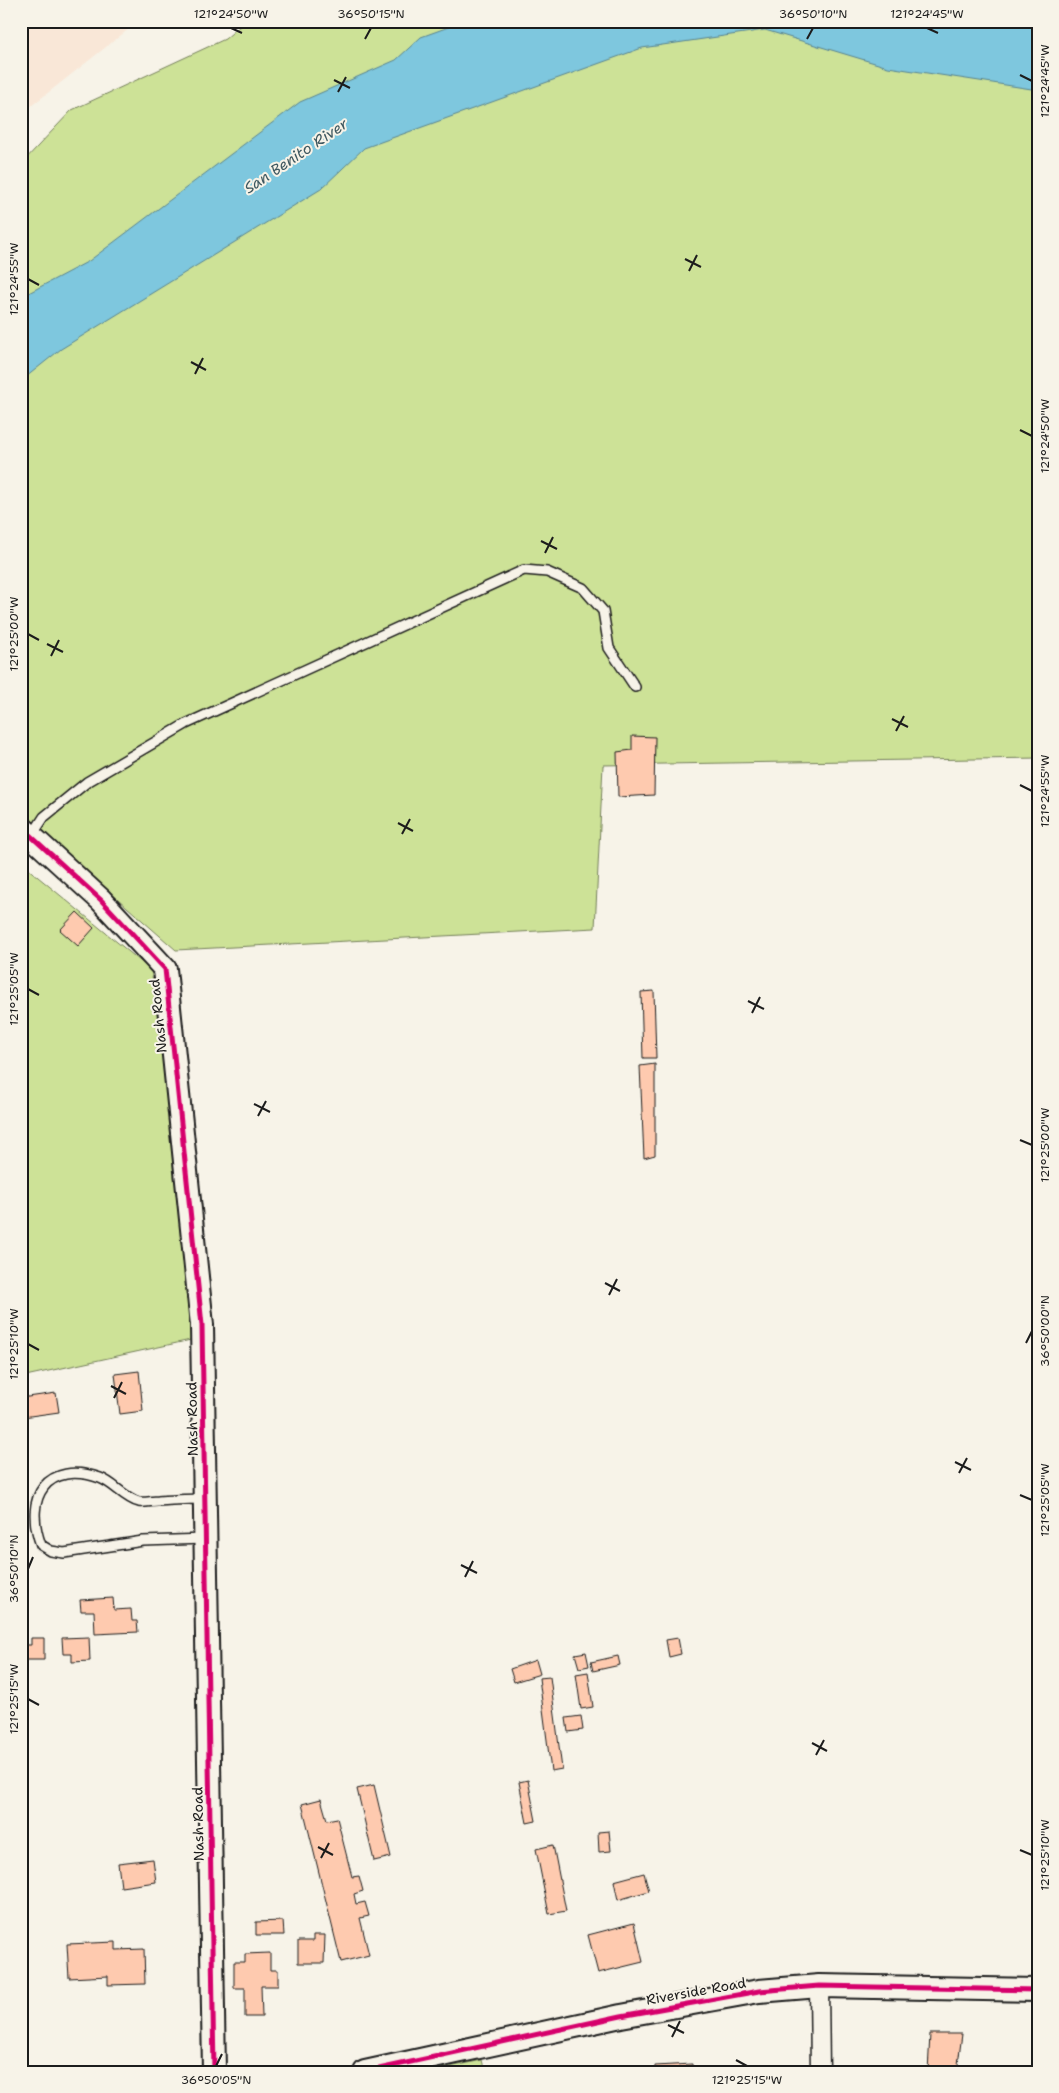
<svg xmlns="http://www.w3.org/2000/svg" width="1059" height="2093" viewBox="0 0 1059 2093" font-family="'Shantell Sans',sans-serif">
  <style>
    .built { fill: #f9e7d7 }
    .green { fill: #cde297; stroke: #747f5a }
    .water { fill: #7ec7de; stroke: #578390 }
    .building { fill: #fecaaf; stroke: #1c1c1c }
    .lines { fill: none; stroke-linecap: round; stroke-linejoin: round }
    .service-casing { stroke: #1c1c1c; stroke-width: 12 }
    .minor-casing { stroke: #1c1c1c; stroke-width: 21 }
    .tertiary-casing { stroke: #1c1c1c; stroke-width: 26 }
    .service { stroke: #f7f3e8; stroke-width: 9 }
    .minor { stroke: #f7f3e8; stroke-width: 18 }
    .tertiary { stroke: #f7f3e8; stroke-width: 22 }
    .cycleway-casing { stroke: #f7f3e8; stroke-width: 8 }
    .cycleway { stroke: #d6006c; stroke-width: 5 }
    .ticks { fill: none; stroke: #1c1c1c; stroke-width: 2 }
    .labels { text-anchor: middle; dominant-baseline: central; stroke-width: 4; stroke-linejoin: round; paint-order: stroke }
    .street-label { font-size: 14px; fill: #1c1c1c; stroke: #f7f3e8 }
    .water-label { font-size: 15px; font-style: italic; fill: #3e5860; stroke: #f7f3e8 }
    .neatline { fill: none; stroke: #1c1c1c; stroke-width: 2 }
    .ticks-label { font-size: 12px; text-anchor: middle; fill: #1c1c1c }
  </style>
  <rect width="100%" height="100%" fill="#f7f3e8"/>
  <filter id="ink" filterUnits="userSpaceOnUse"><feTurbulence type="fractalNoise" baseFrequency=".02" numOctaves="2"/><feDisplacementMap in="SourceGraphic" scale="10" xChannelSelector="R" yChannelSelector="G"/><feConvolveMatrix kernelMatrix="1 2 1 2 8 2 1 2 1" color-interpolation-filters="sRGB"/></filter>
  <g filter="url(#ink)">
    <path class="built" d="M21,21H139L21,114Z"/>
    <path class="green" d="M246,21H1038V758L603,765L595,928L176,950L21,814V164L72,110L225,39Z
      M21,863L151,970L209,1336L21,1377Z
      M482,2060L485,2072H427Z"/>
    <path class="water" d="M465,21H1038V90L888,67L765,30L642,48L364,148L321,189L61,349L21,381V297L89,261L300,102L396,60L421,37Z"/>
    <path class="building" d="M632,736L655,737L654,795L618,797L617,752L632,750Z
      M77,912L94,928L78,946L60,930Z
      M654,991L656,1058H643L641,992Z
      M655,1064V1155L644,1158L640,1066Z
      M139,1371L143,1411L120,1414L115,1374Z
      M56,1393L59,1412L23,1417L21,1398Z
      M113,1598L114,1610L131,1609L132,1621H137L138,1632L95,1634L94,1611H81L80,1600Z
      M89,1637L90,1661L72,1662V1654H63L62,1638Z
      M31,1638H44V1660H21V1645H31Z
      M678,1638L681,1654L669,1657L666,1640Z
      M586,1652L589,1666L579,1668L575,1654Z
      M618,1656L620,1665L593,1671L591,1662Z
      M536,1660L540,1674L514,1682L510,1669Z
      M588,1672L593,1707L581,1709L576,1674Z
      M550,1677L562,1769L551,1771L539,1678Z
      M581,1716L583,1730L568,1732L566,1718Z
      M528,1780L536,1821L527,1823L519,1782Z
      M374,1785L391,1857L374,1861L357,1789Z
      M321,1799L327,1820L337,1818L352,1877L359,1876L363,1891L354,1894L356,1904L365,1902L369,1916L360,1918L369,1955L341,1962L302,1804Z
      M609,1831L611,1851L599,1852L598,1832Z
      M553,1845L566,1911L549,1914L536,1849Z
      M153,1859L156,1882L121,1887L118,1863Z
      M644,1873L649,1891L618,1900L614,1881Z
      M283,1921L284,1935H256V1922Z
      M634,1923L643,1962L598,1973L588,1935Z
      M313,1935H325L324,1963H298V1941H313Z
      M116,1942V1950L144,1949L145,1984L108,1985V1976L69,1978L67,1944Z
      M270,1953V1970H278V1986H261L262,2017H245V1988H234V1962H245V1954Z
      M930,2034H962L957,2072H928Z
      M692,2064V2072H655V2066Z"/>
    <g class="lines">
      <g class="service-casing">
        <path id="service" d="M31,837L44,817L87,782L186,724L524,570L547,572L583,588L603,611L609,648L635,687
          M203,1499C188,1499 173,1500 158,1501C152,1501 144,1503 139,1502C124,1498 114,1483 100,1478C47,1460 23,1497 41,1545L51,1551L64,1553L143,1541L205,1539"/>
      </g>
      <g class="minor-casing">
        <path id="minor" d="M819,1986L820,2072"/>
      </g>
      <g class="tertiary-casing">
        <path id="tertiary" d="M21,827L101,900L165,969L202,1325L214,2072
          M365,2072L621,2016L759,1991L819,1986L1038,1990"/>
      </g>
      <use href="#service" class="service"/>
      <use href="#minor" class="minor"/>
      <use href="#tertiary" class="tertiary"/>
      <g class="cycleway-casing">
        <path id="cycleway" d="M21,827L101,900L165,969L202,1325L214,2072
          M365,2072L621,2016L759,1991L819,1986L1038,1990"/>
      </g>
      <use href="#cycleway" class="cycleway"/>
    </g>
  </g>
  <path class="ticks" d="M231,28L242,33M927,28L938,33M365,39L371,28M807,39L813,28M1020,75L1032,81M334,80L350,88M338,92L346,77M685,259L701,267M689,271L697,255M28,279L39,285M191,362L206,370M195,374L203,358M1020,430L1032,436M541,541L557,549M545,553L553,537M28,634L39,640M47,644L63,652M51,656L59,640M892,719L908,727M896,731L904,716M1020,785L1032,791M398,823L413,831M402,834L410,819M28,989L39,995M748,1001L764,1009M752,1013L760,997M254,1104L270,1112M258,1116L266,1101M1020,1140L1032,1145M605,1283L620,1291M609,1295L617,1279M1026,1343L1032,1331M28,1344L39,1350M111,1386L126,1394M114,1398L122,1382M955,1462L971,1470M959,1473L967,1458M1020,1495L1032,1500M461,1565L477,1573M28,1569L33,1557M465,1577L473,1561M28,1699L39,1705M812,1743L827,1751M816,1755L824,1740M318,1847L333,1855M1020,1850L1032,1855M321,1858L329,1843M668,2025L684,2033M672,2037L680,2021M736,2060L747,2066M216,2066L222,2054"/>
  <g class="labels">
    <g class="street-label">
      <text transform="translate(158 1016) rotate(-96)">Nash Road</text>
      <text transform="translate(192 1419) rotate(-91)">Nash Road</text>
      <text transform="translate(198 1824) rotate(-91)">Nash Road</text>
      <text transform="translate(696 1991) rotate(-10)">Riverside Road</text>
    </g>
    <g class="water-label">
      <text transform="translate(296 156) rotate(-34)">San Benito River</text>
    </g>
  </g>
  <rect width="1059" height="2093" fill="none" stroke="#f7f3e8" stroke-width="55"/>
  <rect x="28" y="28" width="1004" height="2038" class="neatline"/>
  <g class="ticks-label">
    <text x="231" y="18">121°24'50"W</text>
    <text x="371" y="18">36°50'15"N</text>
    <text x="813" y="18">36°50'10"N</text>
    <text x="927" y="18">121°24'45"W</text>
    <text transform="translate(1045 81) rotate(-90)" y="4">121°24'45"W</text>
    <text transform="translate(14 279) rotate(-90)" y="4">121°24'55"W</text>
    <text transform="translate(1045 436) rotate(-90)" y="4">121°24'50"W</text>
    <text transform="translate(14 634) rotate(-90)" y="4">121°25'00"W</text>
    <text transform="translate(1045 791) rotate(-90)" y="4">121°24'55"W</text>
    <text transform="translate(14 989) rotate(-90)" y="4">121°25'05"W</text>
    <text transform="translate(1045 1145) rotate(-90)" y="4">121°25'00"W</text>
    <text transform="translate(1045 1331) rotate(-90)" y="4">36°50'00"N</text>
    <text transform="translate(14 1344) rotate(-90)" y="4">121°25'10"W</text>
    <text transform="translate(1045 1500) rotate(-90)" y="4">121°25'05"W</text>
    <text transform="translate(14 1569) rotate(-90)" y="4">36°50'10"N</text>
    <text transform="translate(14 1699) rotate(-90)" y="4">121°25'15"W</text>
    <text transform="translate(1045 1855) rotate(-90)" y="4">121°25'10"W</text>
    <text x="216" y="2084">36°50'05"N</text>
    <text x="747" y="2084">121°25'15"W</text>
  </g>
</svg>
